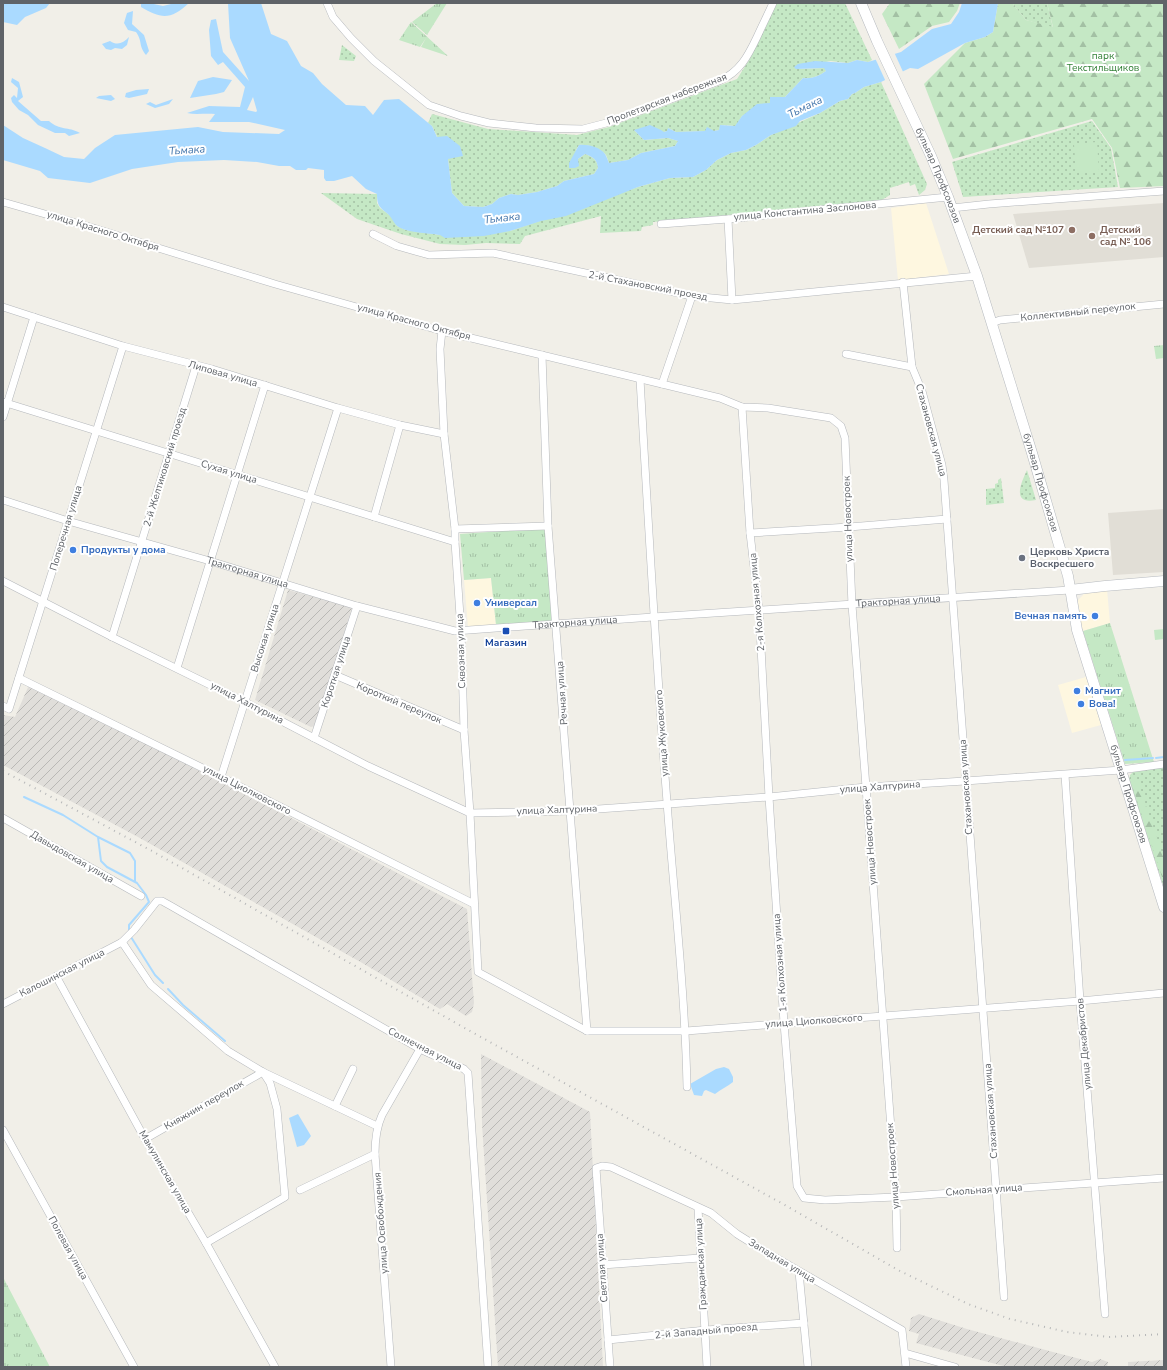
<svg xmlns="http://www.w3.org/2000/svg" width="1167" height="1370" viewBox="0 0 1167 1370" font-family="'Nunito Sans',sans-serif">
  <style>
    .commercial { fill: #fef7e0 }
    .industrial { fill: url(#industrial-furrows) }
    .education { fill: #e1ded6 }
    .grass { fill: url(#grass-dots) }
    .forest { fill: url(#forest-firs) }
    .park { fill: url(#park-tufts) }
    .pitch { fill: #c5e8c5 }
    .water { fill: #aadaff; fill-rule: evenodd }
    .pier { fill: #f1efe8 }
    .lines { fill: none; stroke-linecap: round; stroke-linejoin: round }
    .stream { stroke: #aadaff; stroke-width: 2 }
    .minor-casing { stroke: #b5b8bc; stroke-width: 8 }
    .secondary-casing { stroke: #b6babf; stroke-width: 11 }
    .minor { stroke: #fff; stroke-width: 7 }
    .secondary { stroke: #fff; stroke-width: 10 }
    .rail { stroke: #b6b7b8; stroke-width: 2; stroke-dasharray: 1 5; stroke-linecap: butt }
    .education-dot { fill: #8d6e63; stroke: #fff; stroke-width: 1.5 }
    .shop-dot { fill: #3f7fe0; stroke: #fff; stroke-width: 1.5 }
    .worship-dot { fill: #6b7280; stroke: #fff; stroke-width: 1.5 }
    .transit-dot { fill: #1a4fb4; stroke: #fff; stroke-width: 1.5 }
    .labels { text-anchor: middle; dominant-baseline: central; stroke-width: 4; stroke-linejoin: round; paint-order: stroke }
    .park-label { font-size: 10px; fill: #348238; stroke: #fff }
    .street-label { font-size: 10px; fill: #5f6368; stroke: #fff }
    .education-label { font-size: 10px; font-weight: bold; fill: #785e54; stroke: #fff; text-anchor: end }
    .shop-label { font-size: 10px; font-weight: bold; fill: #366cbe; stroke: #fff; text-anchor: start }
    .worship-label { font-size: 10px; font-weight: bold; fill: #5b616d; stroke: #fff; text-anchor: start }
    .transit-label { font-size: 10px; font-weight: bold; fill: #164399; stroke: #fff }
    .water-label { font-size: 11px; font-style: italic; fill: #4174aa; stroke: #fff }
  </style>
  <defs>
    <pattern id="industrial-furrows" width="10" height="10" patternUnits="userSpaceOnUse"><rect width="10" height="10" fill="#e0deda"/><path d="M-1 1l2-2M0 10L10 0M9 11l2-2" fill="none" stroke="#b9b8b5"/></pattern>
    <pattern id="grass-dots" width="8" height="8" patternUnits="userSpaceOnUse"><rect width="8" height="8" fill="#c5e8c5"/><path d="M2 2h.1M6 6h.1" fill="none" stroke="#a3c0a4" stroke-width="1.8" stroke-linecap="round"/></pattern>
    <pattern id="forest-firs" width="22" height="20" patternUnits="userSpaceOnUse"><rect width="22" height="20" fill="#c5e8c5"/><path d="M5 1l3.5 6h-7zM16 11l3.5 6h-7z" fill="#a3c0a4"/></pattern>
    <pattern id="park-tufts" width="24" height="20" patternUnits="userSpaceOnUse"><rect width="24" height="20" fill="#c5e8c5"/><path d="M3 7l-1-3M5 7V3M7 7l1-3M15 17l-1-3M17 17v-4M19 17l1-3" fill="none" stroke="#a3c0a4"/></pattern>
  </defs>
  <rect width="100%" height="100%" fill="#f1efe8"/>
  <path class="commercial" d="M926,203L949,274L898,280L891,208Z
    M491,578L496,625L468,627L464,580Z
    M1107,589L1110,623L1083,631L1078,614V600L1084,594L1091,591Z
    M1086,677L1101,725L1072,733L1058,685Z"/>
  <path class="industrial" d="M288,590L352,607L317,723L314,726L311,727L255,700Z
    M29,685L214,778L467,909L474,1003L472,1012L466,1016L447,1004L440,1009L364,964L138,837L3,765V715L15,717Z
    M481,1054L590,1112L603,1367H498L482,1124Z
    M919,1314L967,1329L1053,1352L1092,1362L1100,1359L1108,1362L1107,1367H1007L916,1343L919,1334L909,1331L911,1318Z
    M1164,1360V1367H1128V1362Z"/>
  <path class="education" d="M1164,203V257L1029,268L1013,214Z
    M1164,509V572L1113,575L1108,513Z"/>
  <path class="grass" d="M776,3H845L872,60L868,62L857,60L848,63L830,61L796,69L825,68L826,71C819,76 812,79 803,78L785,97H771L770,103L742,116L736,126L721,125L719,130L714,131L676,132L668,128V131L664,132L634,130L644,140L668,138L678,141L675,146L641,153L628,160L609,163C608,161 607,157 606,155C600,148 587,144 579,145L576,150L578,159L585,154C593,157 597,159 598,168L594,174L564,181L557,186L537,192L518,195L511,194L499,198L492,204L483,207L464,206L452,193L448,159L432,126L428,123L432,114L488,129L577,135L609,127L737,79L749,60Z
    M1012,3H1047L1053,28L1026,20Z
    M342,45L356,56L354,61L339,60Z
    M881,82L927,184L925,190L919,195L915,184L910,186L909,182L890,188V195L880,201L653,222V225L642,227L641,231L600,233L601,216L525,236L520,244L486,243L465,245L440,244L401,234L357,219L321,193L377,194V203L380,208L391,216L397,226L406,230L440,235L510,231L638,187L670,178L693,177L706,170L717,160L731,153L746,150L756,145L771,135L820,113L840,101L848,99L852,94L855,93L864,87Z
    M1092,121L1111,148L1118,187L963,197L952,162Z
    M1027,470L1036,500C1011,505 1021,483 1027,470Z
    M1001,478L1004,503L986,505V489L995,488V484L998,483V480Z
    M1163,767L1164,769V888L1129,780L1130,775L1134,771Z"/>
  <path class="forest" d="M890,3H960L957,11L949,22L932,26L899,49L882,14Z
    M998,3H1012L1026,20L1053,27L1047,3H1164V186L1120,188L1112,148L1092,119L953,159L924,84L965,43L985,37L993,32Z
    M1133,779H1137L1164,859V883L1131,782Z"/>
  <path class="park" d="M437,3H447L427,35L412,22Z
    M411,22L448,56L421,47L426,38L420,47L399,40Z
    M1164,345V358L1156,359L1154,346Z
    M547,528L554,621L496,625L491,578L464,580L460,534Z
    M1110,623L1154,762L1125,764L1083,631Z
    M1164,629V639L1155,640L1154,630Z
    M3,1277L50,1367H3Z"/>
  <path class="pitch" d="M1097,142L1099,171L1076,173L1074,144Z"/>
  <path class="water" d="M3,3H50L46,8L25,17L17,25L3,22Z
    M141,3H149L163,6L175,3H189C171,20 161,19 141,7Z
    M228,3H261L271,34L287,41L301,66L313,73L322,84L346,105L365,106L373,115L384,100L399,99L432,126L437,137L447,136L460,146L463,156L448,159L452,193L464,206L483,207L492,204L499,198L511,194L518,195L537,192L557,186L564,181L594,174L598,168C597,159 593,157 585,154L578,159L579,166L575,168H569V163L579,145C587,144 600,147 605,154C607,157 608,161 609,163L628,160L641,153L675,146L678,141L668,138L644,140L634,130L650,125L661,130L664,132L667,131L668,128L676,132L705,131L707,127L714,131L719,130L720,125L735,126L742,116L757,104L770,103V97H785L803,78C812,79 819,76 826,71L824,68L796,69L794,67L798,64L815,61L848,63L857,60L868,62L901,52L932,29L951,24L959,12L962,3H998L993,32L985,37L965,43L918,69L910,68L881,82L864,87L855,93L852,94L848,99L840,101L820,113L800,121L796,126L771,135L756,145L746,150L731,153L717,160L706,170L693,177L670,178L638,187L566,216L541,221L510,231L484,236L445,238L440,235C429,233 405,233 396,225C393,222 392,218 389,215C380,207 377,207 377,194L366,189L352,176L334,181H326L324,178V170L308,168L306,170H296L290,166H279L257,162L224,160L178,162L132,169L90,183L48,178L40,171L3,160V125L23,138L45,148L64,157L84,159L95,148L115,135L198,127L223,132L279,134L285,130L249,122H209L215,114C205,113 196,115 187,113L209,106L240,107L245,87L223,62L218,65L211,56L209,30L211,20L216,19L223,52L249,81L230,38ZM253,97L257,111L256,112L247,110Z
    M133,11L132,24L144,35L149,51L146,55C138,45 143,42 136,32L128,30L124,23L127,13Z
    M129,37L127,45L122,49L115,48L111,50L106,49L102,44L110,41C118,46 123,43 129,37Z
    M213,77L232,80L224,92L216,94L190,98L198,81Z
    M12,78L19,82L23,97L18,101L41,121H49C60,131 68,126 80,133L69,136L65,133H55L38,125L28,115L19,110L12,102L11,98L14,95L17,98L18,88L11,82Z
    M149,89L147,94L129,98L125,97L126,93L136,90Z
    M111,95L115,99L111,101L96,98L99,96Z
    M173,99L169,104L155,108L146,104L150,102L156,105Z
    M724,1067L729,1069L733,1077V1082C727,1087 721,1089 715,1094L706,1090L704,1091L702,1096L694,1095L690,1084L716,1069Z
    M298,1114L311,1136L304,1145L297,1147L289,1118Z"/>
  <path class="pier" d="M894,52L904,74L886,82L875,58Z"/>
  <g class="lines">
    <path class="stream" d="M1156,758L1164,757
      M1125,760L1153,758
      M24,797L63,815L98,837L101,861L107,867L137,883L146,895L149,902L129,925V933
      M98,837L130,853L135,861V881
      M131,937L155,975L163,983
      M168,989L183,1005L225,1041"/>
    <g class="minor-casing">
      <g id="minor">
        <path d="M327,3L333,17L351,38L374,61L429,105L461,116L489,123L536,128L583,129L610,122L719,81C740,72 748,56 757,37C762,26 768,14 773,3"/>
        <path d="M3,202L87,226L275,284L442,331L720,398L742,407L768,408L831,418L841,426L845,438L852,605L866,787L896,1197L897,1248"/>
        <path d="M952,208L989,204L1164,191"/>
        <path d="M728,219L732,300"/>
        <path d="M661,224L728,219L948,197"/>
        <path d="M373,234L397,246L429,255L493,253L692,296L732,300L977,276"/>
        <path d="M903,282L912,367L922,391L942,465L944,480L1004,1297"/>
        <path d="M3,307L123,346L212,369L338,408L400,425L444,434"/>
        <path d="M992,323L1000,320L1164,304"/>
        <path d="M442,331L440,349L444,434L455,529V542L461,631L464,730L470,813L478,972L587,1031H686L1080,1001L1164,993"/>
        <path d="M846,354L912,367"/>
        <path d="M542,355L548,526L587,1031"/>
        <path d="M640,379C648,520 656,661 667,802C674,897 685,991 687,1087"/>
        <path d="M662,384L692,296"/>
        <path d="M3,402L455,542"/>
        <path d="M742,407L750,533L759,610L769,797L784,1023L797,1186L804,1198L825,1200L896,1197L1164,1178"/>
        <path d="M3,417L34,317"/>
        <path id="s1" d="M3,500L68,521L210,561L357,606L455,631L653,617L1070,590"/>
        <path d="M374,517L400,425"/>
        <path d="M455,529L548,526"/>
        <path d="M750,533L849,527L947,519"/>
        <path d="M3,581L112,637L245,702L368,766L470,813L570,811L769,797L866,787L965,781L1121,770L1164,764"/>
        <path d="M112,637L196,366"/>
        <path d="M177,668L265,385"/>
        <path d="M335,675L464,730"/>
        <path d="M19,678L221,777L474,904"/>
        <path d="M3,706L9,709L123,346"/>
        <path d="M314,738L357,606"/>
        <path d="M1065,775L1080,1001L1105,1314"/>
        <path d="M221,777L338,408"/>
        <path d="M3,818L141,896"/>
        <path d="M122,942L151,985L228,1051L263,1072L377,1126"/>
        <path d="M56,976L145,1139L206,1243L275,1367"/>
        <path d="M3,1004L122,942L134,930L157,901H162L171,906L420,1049L464,1069L468,1073L488,1367"/>
        <path d="M335,1106L353,1069"/>
        <path d="M3,1130L134,1367"/>
        <path d="M145,1139L263,1072L270,1083L277,1109L285,1197L206,1243"/>
        <path d="M300,1190L375,1154"/>
        <path d="M698,1208L707,1367"/>
        <path d="M602,1265L700,1258"/>
        <path d="M799,1272L808,1367"/>
        <path d="M608,1340L706,1330L804,1323"/>
        <path d="M905,1353L955,1367"/>
        <path d="M391,1367L375,1154C375,1140 376,1128 382,1115L420,1049"/>
        <path d="M610,1367L596,1168L602,1166L611,1167L711,1213L737,1234L766,1252L902,1330L906,1367"/>
      </g>
    </g>
    <g class="secondary-casing">
      <g id="secondary">
        <path id="s2" d="M861,3L877,41L931,156L948,197L977,276L1032,453L1068,576L1077,630L1164,907"/>
        <path d="M1070,590L1105,586L1164,581"/>
      </g>
    </g>
    <use href="#minor" class="minor"/>
    <use href="#secondary" class="secondary"/>
    <path class="rail" d="M3,771L152,851L470,1031L783,1204L900,1271L968,1304L1010,1319L1067,1332L1109,1337L1164,1334"/>
  </g>
  <g class="education-dot">
    <circle cx="1072" cy="230" r="4"/>
    <circle cx="1092" cy="236" r="4"/>
  </g>
  <g class="shop-dot">
    <circle cx="73" cy="550" r="4"/>
    <circle cx="477" cy="603" r="4"/>
    <circle cx="1095" cy="616" r="4"/>
    <circle cx="1077" cy="691" r="4"/>
    <circle cx="1081" cy="704" r="4"/>
  </g>
  <circle class="worship-dot" cx="1022" cy="558" r="4"/>
  <rect class="transit-dot" x="502" y="627" width="8" height="8" rx="2"/>
  <g class="labels">
    <g class="park-label">
      <text x="1103" y="56">парк<tspan x="1103" dy="12">Текстильщиков</tspan></text>
    </g>
    <g class="street-label">
      <text transform="translate(667 99) rotate(-21)">Пролетарская набережная</text>
      <text stroke="none"><textPath href="#s2" startOffset="189">бульвар Профсоюзов</textPath></text>
      <text transform="translate(805 211) rotate(-5)">улица Константина Заслонова</text>
      <text transform="translate(103 231) rotate(17)">улица Красного Октября</text>
      <text transform="translate(648 286) rotate(11)">2-й Стахановский проезд</text>
      <text transform="translate(1078 312) rotate(-6)">Коллективный переулок</text>
      <text transform="translate(414 322) rotate(15)">улица Красного Октября</text>
      <text transform="translate(223 374) rotate(16)">Липовая улица</text>
      <text transform="translate(931 430) rotate(75)">Стахановская улица</text>
      <text transform="translate(165 467) rotate(-73)">2-й Желтиковский проезд</text>
      <text transform="translate(229 472) rotate(17)">Сухая улица</text>
      <text stroke="none"><textPath href="#s2" startOffset="513">бульвар Профсоюзов</textPath></text>
      <text transform="translate(848 519) rotate(-92)">улица Новостроек</text>
      <text transform="translate(66 528) rotate(-73)">Поперечная улица</text>
      <text stroke="none"><textPath href="#s1" startOffset="255">Тракторная улица</textPath></text>
      <text stroke="none"><textPath href="#s1" startOffset="915">Тракторная улица</textPath></text>
      <text transform="translate(757 602) rotate(-95)">2-я Колхозная улица</text>
      <text stroke="none"><textPath href="#s1" startOffset="591">Тракторная улица</textPath></text>
      <text transform="translate(265 638) rotate(-72)">Высокая улица</text>
      <text transform="translate(461 651) rotate(-92)">Сквозная улица</text>
      <text transform="translate(336 672) rotate(-72)">Короткая улица</text>
      <text transform="translate(562 693) rotate(-94)">Речная улица</text>
      <text transform="translate(247 703) rotate(27)">улица Халтурина</text>
      <text transform="translate(399 703) rotate(23)">Короткий переулок</text>
      <text transform="translate(662 733) rotate(-94)">улица Жуковского</text>
      <text transform="translate(880 787) rotate(-4)">улица Халтурина</text>
      <text transform="translate(966 787) rotate(-94)">Стахановская улица</text>
      <text transform="translate(247 790) rotate(27)">улица Циолковского</text>
      <text stroke="none"><textPath href="#s2" startOffset="837">бульвар Профсоюзов</textPath></text>
      <text transform="translate(557 810) rotate(-2)">улица Халтурина</text>
      <text transform="translate(870 842) rotate(-94)">улица Новостроек</text>
      <text transform="translate(72 857) rotate(30)">Давыдовская улица</text>
      <text transform="translate(780 963) rotate(-94)">1-я Колхозная улица</text>
      <text transform="translate(62 973) rotate(-27)">Калошинская улица</text>
      <text transform="translate(814 1021) rotate(-4)">улица Циолковского</text>
      <text transform="translate(1084 1044) rotate(-95)">улица Декабристов</text>
      <text transform="translate(425 1049) rotate(27)">Солнечная улица</text>
      <text transform="translate(204 1105) rotate(-30)">Княжнин переулок</text>
      <text transform="translate(991 1111) rotate(-94)">Стахановская улица</text>
      <text transform="translate(893 1166) rotate(-94)">улица Новостроек</text>
      <text transform="translate(165 1172) rotate(60)">Мамулинская улица</text>
      <text transform="translate(984 1190) rotate(-4)">Смольная улица</text>
      <text transform="translate(381 1223) rotate(-94)">улица Освобождения</text>
      <text transform="translate(68 1248) rotate(61)">Полевая улица</text>
      <text transform="translate(782 1261) rotate(31)">Западная улица</text>
      <text transform="translate(701 1264) rotate(-93)">Гражданская улица</text>
      <text transform="translate(602 1268) rotate(-94)">Светлая улица</text>
      <text transform="translate(706 1331) rotate(-5)">2-й Западный проезд</text>
    </g>
    <g class="education-label">
      <text x="1064" y="230">Детский сад №107</text>
      <text x="1100" y="230" text-anchor="start">Детский<tspan x="1100" dy="12">сад № 106</tspan></text>
    </g>
    <g class="shop-label">
      <text x="81" y="550">Продукты у дома</text>
      <text x="485" y="603">Универсал</text>
      <text x="1087" y="616" text-anchor="end">Вечная память</text>
      <text x="1085" y="691">Магнит</text>
      <text x="1089" y="704">Вова!</text>
    </g>
    <g class="worship-label">
      <text x="1030" y="552">Церковь Христа<tspan x="1030" dy="12">Воскресшего</tspan></text>
    </g>
    <g class="transit-label">
      <text x="506" y="643">Магазин</text>
    </g>
    <g class="water-label">
      <text transform="translate(805 107) rotate(-26)">Тьмака</text>
      <text transform="translate(187 150) rotate(-4)">Тьмака</text>
      <text transform="translate(502 218) rotate(-6)">Тьмака</text>
    </g>
  </g>
  <rect width="1167" height="1370" fill="none" stroke="#5f6368" stroke-width="8"/>
</svg>
